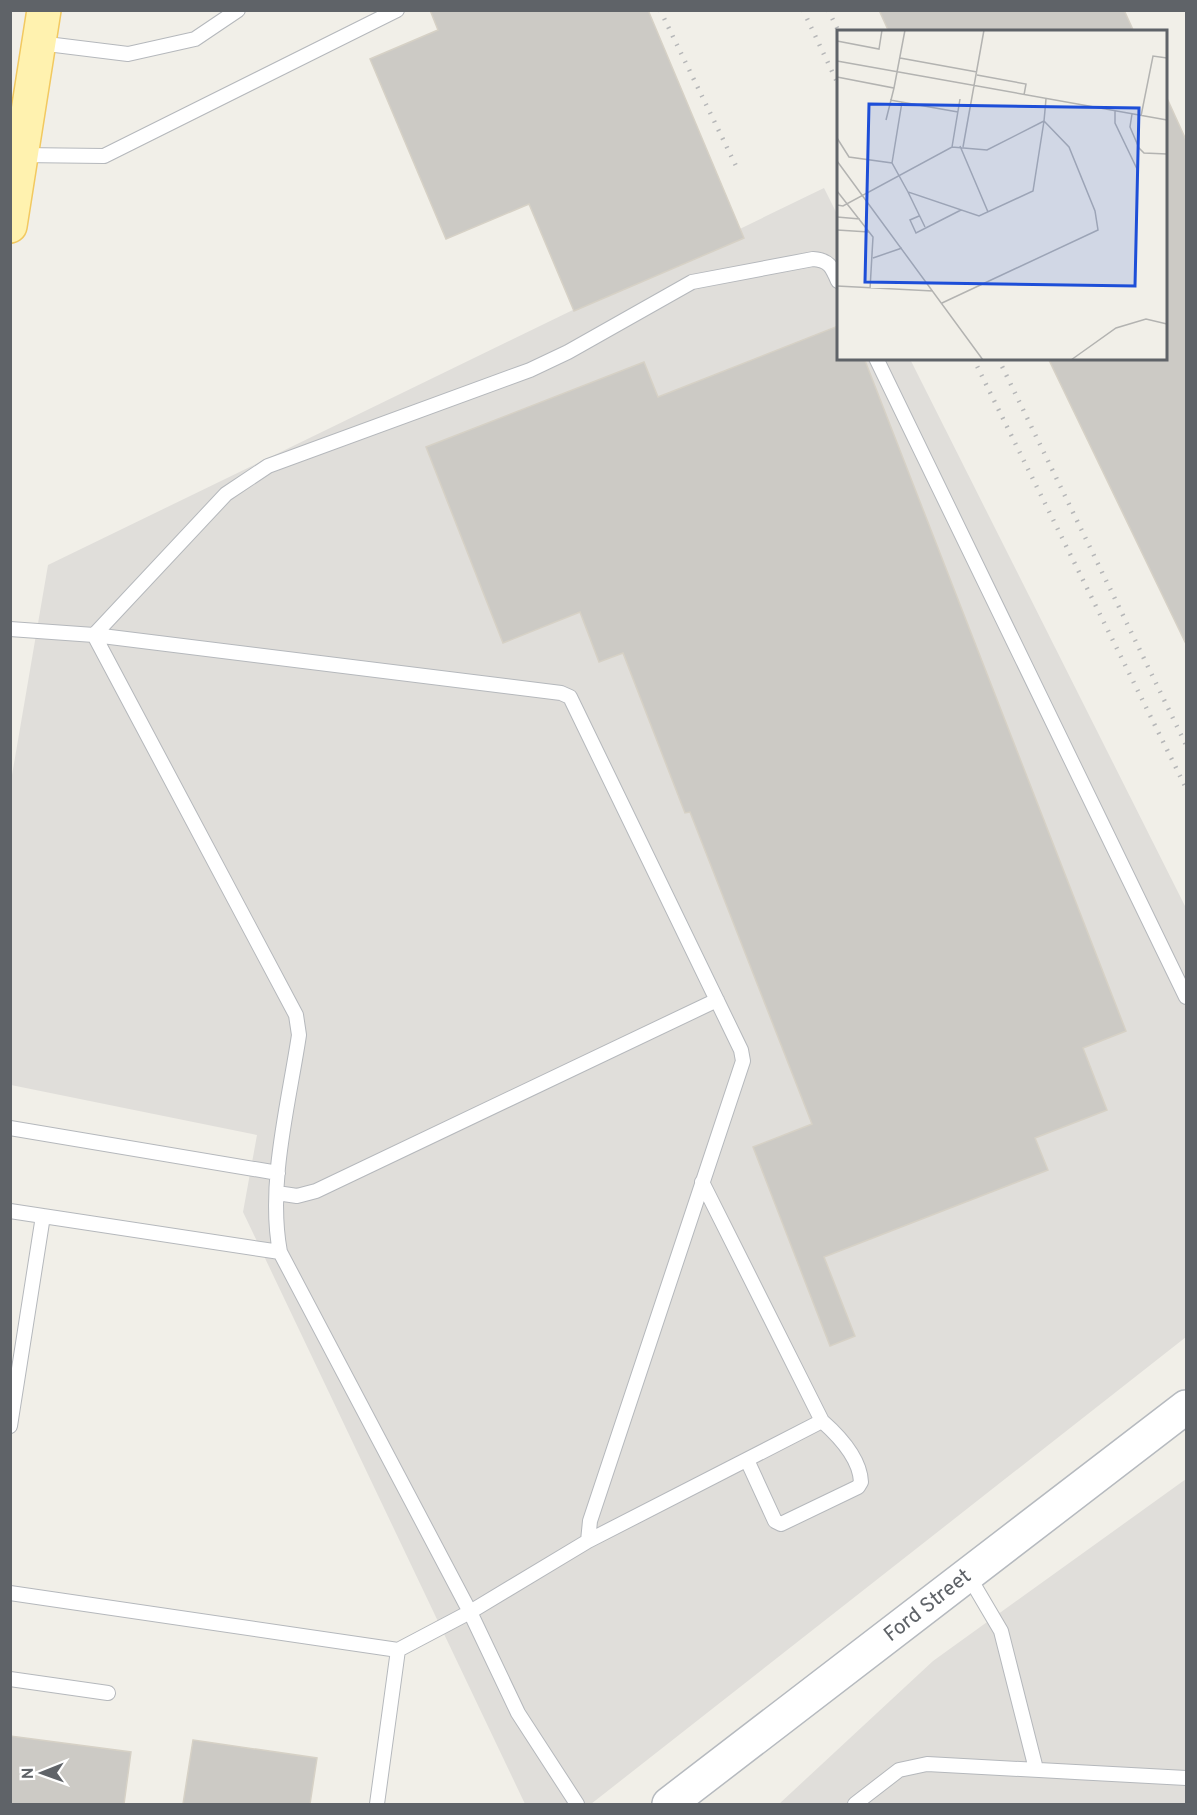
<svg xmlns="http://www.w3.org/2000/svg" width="1197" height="1815" viewBox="0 0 1197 1815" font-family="Overpass,sans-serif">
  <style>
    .industrial { fill: #e0deda }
    .building { fill: #cccac5; stroke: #d6d1c6; stroke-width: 1.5 }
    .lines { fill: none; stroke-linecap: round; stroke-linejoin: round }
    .lane-casing { stroke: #b5b8bc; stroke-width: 16 }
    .secondary-casing { stroke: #b6babf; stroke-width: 36 }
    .primary-casing { stroke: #f2c960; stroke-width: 36 }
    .lane { stroke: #fff; stroke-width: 14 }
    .secondary { stroke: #fff; stroke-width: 33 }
    .primary { stroke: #fff2af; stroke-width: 33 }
    .rail { stroke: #b6b7b8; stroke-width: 4.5; stroke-dasharray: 1.5 8; stroke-linecap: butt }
    .labels { text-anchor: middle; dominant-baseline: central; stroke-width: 6; stroke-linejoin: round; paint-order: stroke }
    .street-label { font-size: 21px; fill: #5f6368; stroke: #fff }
    .inset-road { fill: none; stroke: #b3b3b1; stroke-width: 1.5 }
    .view { fill: #1d4ed8; fill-opacity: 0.15; stroke: #1d4ed8; stroke-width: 3 }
    .inset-edge { fill: none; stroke: #5f6368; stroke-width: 3 }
  </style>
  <rect width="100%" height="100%" fill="#f1efe8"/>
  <path class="industrial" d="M824,188L838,216V358L910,359L1186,908V1337L591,1804H525L243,1212L257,1135L11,1085V781L48,565Z
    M1186,1479V1804H779L933,1661Z"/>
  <path class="building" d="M430,10H648L744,238L574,311L529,204L446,239L370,59L438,30Z
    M879,10H1124L1134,32H889Z
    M1166,96L1186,140V644L1048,358H1166Z
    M838,326V358H864L1126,1031L1083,1048L1107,1110L1035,1138L1048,1170L824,1257L855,1336L830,1346L753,1147L812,1124L690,812L685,813L623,653L599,662L580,612L503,643L426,447L644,362L658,397Z
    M10,1736L131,1752L124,1804H10Z
    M193,1740L317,1758L310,1804H183Z"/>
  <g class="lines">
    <g class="lane-casing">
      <path id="lane" d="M39,43L128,54L195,39L238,10
        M21,155L104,156L397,10
        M876,358L1186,997
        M10,629L94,635L226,494L268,466L530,370L568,352L692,282L813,259C829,260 832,267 838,281
        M94,635L561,693L570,697L741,1050L743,1061L590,1521L588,1541L470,1612L398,1650L377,1804
        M94,635L296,1015L299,1035C289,1102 267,1184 280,1252L470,1612L518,1713L577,1804
        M10,1128L278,1173
        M702,1182L822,1421C839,1436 860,1458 861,1482L858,1487L781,1524L775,1521L747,1460
        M277,1193L297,1196L316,1191L717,1000
        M10,1211L280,1252
        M10,1426L43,1216
        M588,1541L822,1421
        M968,1575L1001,1631L1036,1769
        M10,1593L398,1650
        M10,1679L108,1693
        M855,1804L899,1770L927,1764L1186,1778"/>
    </g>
    <g class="secondary-casing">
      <path id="secondary" d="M669,1804L1186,1407"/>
    </g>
    <g class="primary-casing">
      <path id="primary" d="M10,226L44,10"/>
    </g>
    <use href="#lane" class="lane"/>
    <use href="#secondary" class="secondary"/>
    <use href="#primary" class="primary"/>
    <path class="rail" d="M660,10L737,168
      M803,10L838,84
      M828,10L839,32
      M973,358L1186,788
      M998,358L1186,745"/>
  </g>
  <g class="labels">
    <g class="street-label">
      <text transform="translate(928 1606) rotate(-38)">Ford Street</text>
    </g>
  </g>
  <g transform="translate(837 30)">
    <rect width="330" height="330" fill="#f1efe8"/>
    <path class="inset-road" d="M0,11L42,19L45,0M63,28L140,42M0,31L330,90M140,45L189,54L187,65M0,47L57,58L68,0M53,70L121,82M278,81V93L301,141M295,84L293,97L302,118L307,123L330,124M304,86L316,26L330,28M49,90L57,58M0,108L12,127L55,133L71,162L142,186L196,161L207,91M123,116L151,182M115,117L123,69M126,117L147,0M0,131L146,330M55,133L65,72M0,161L36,207L33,259M71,162L88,197M0,175L6,176L115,117L150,120L207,91M82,186L73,190L79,203L124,180M0,187L23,189M0,200L32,202M36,228L65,218M0,256L96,261M105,273L261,200L258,181L232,117L207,91L209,69M234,330L279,298L309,289L330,294"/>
    <path class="view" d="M32,74L302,78L298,256L28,252Z"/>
    <rect width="330" height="330" class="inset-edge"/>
  </g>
  <rect width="1197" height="1815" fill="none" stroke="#5f6368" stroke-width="24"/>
  <g transform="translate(42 1773) rotate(269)" stroke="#ffffff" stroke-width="4.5" paint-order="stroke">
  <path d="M0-4.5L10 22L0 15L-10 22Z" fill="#5f6368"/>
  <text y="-9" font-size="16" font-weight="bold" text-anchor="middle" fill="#5f6368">N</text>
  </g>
</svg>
